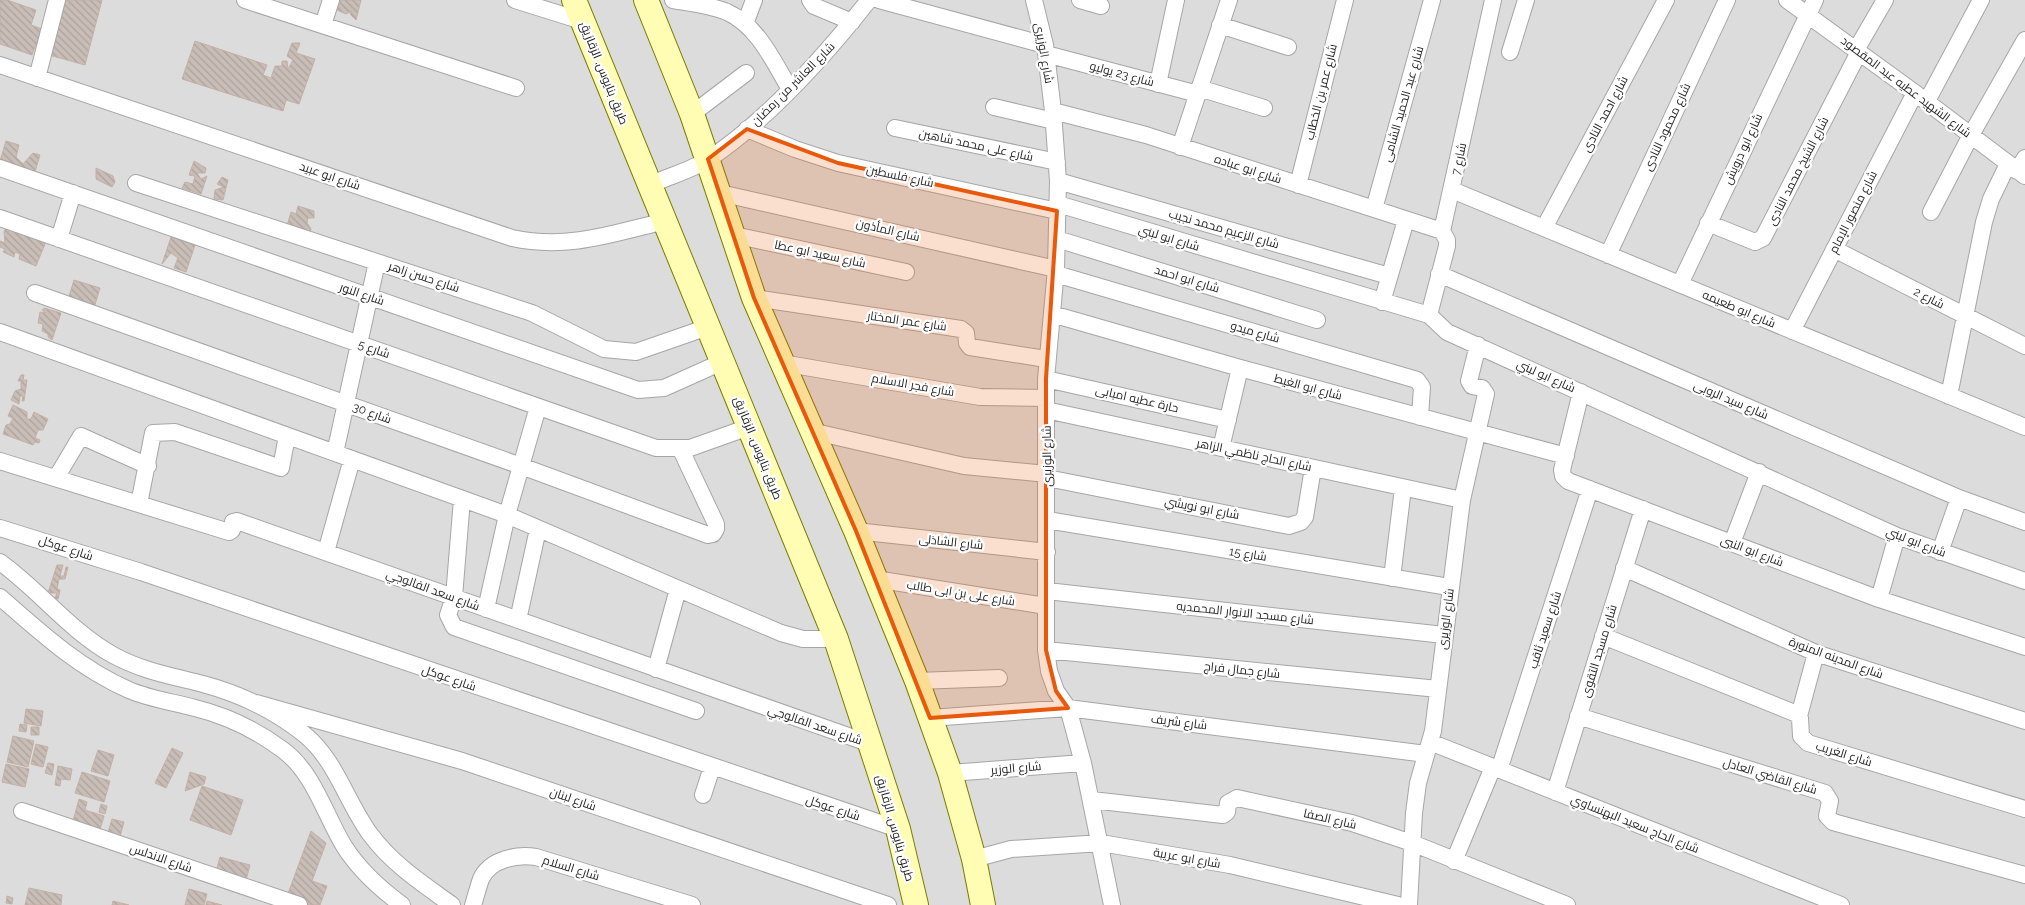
<svg xmlns="http://www.w3.org/2000/svg" width="2025" height="905" viewBox="0 0 2025 905" font-family="Raleway,Cairo,sans-serif">
  <style>
    .residential { fill: #dddcdc }
    .building { fill: url(#building-back-hatch); stroke: #c4b0a5 }
    .lines { fill: none; stroke-linecap: round; stroke-linejoin: round }
    .street-casing { stroke: #a6a6a6; stroke-width: 18 }
    .secondary-casing { stroke: #797c00; stroke-width: 26 }
    .street { stroke: #fff; stroke-width: 16 }
    .secondary { stroke: #fffdb4; stroke-width: 24 }
    .marked { fill: #e8590c; fill-opacity: 0.2; stroke: #e8590c; stroke-width: 4; stroke-linejoin: round }
    .labels { text-anchor: middle; dominant-baseline: central; stroke-width: 4.5; stroke-linejoin: round; paint-order: stroke }
    .street-label { font-size: 12px; fill: #1f1f1f; stroke: #fff }
  </style>
  <defs>
    <pattern id="building-back-hatch" width="6" height="6" patternUnits="userSpaceOnUse" patternTransform="scale(1.25)"><rect width="6" height="6" fill="#c9bdb7"/><path d="M-1 5l2 2M0 0l6 6M5-1l2 2" fill="none" stroke="#aca29d"/></pattern>
  </defs>
  <rect width="100%" height="100%" fill="#f1ece4"/>
  <path class="residential" d="M0,0H2025V905H0Z"/>
  <path class="building" d="M0,0H7L36,10L31,25L42,29L32,55L0,44Z
    M63,0H102L85,65L49,55Z
    M340,0H361L356,20L350,14L352,11L346,14L337,10Z
    M195,41L267,65L263,75L271,78L275,66H282V61H287L288,69L293,60L287,56L292,43H300L296,53L315,59L299,104L286,100L283,111L182,79Z
    M6,141L19,145L16,157L23,164L33,153L40,155L34,175L0,161Z
    M194,161L206,168L205,173H197L201,179L207,176L201,194L182,188L185,182L193,184L195,176L189,175Z
    M96,168L113,176L115,182L112,187L96,179Z
    M222,177L228,180L223,200L214,199L215,190L224,187L217,184Z
    M298,206L314,211V218H308L307,223L311,229L309,236L286,229L291,212L296,214Z
    M7,224L47,239L36,266L19,259L20,254L15,252L14,257L3,252L5,249L0,247V241L5,243L4,232Z
    M171,237L195,245L186,272L174,268L178,258L171,253L162,264Z
    M74,280L100,288L94,308L68,300Z
    M44,308L61,313L52,340L48,337V334L42,331L43,324L38,323L40,312L46,313L42,310Z
    M21,375H24L23,380H27L24,401H22L23,396H20L19,404L11,400L15,391L21,389V381H18Z
    M13,405L27,412V419H31L34,412L48,419L43,430H38L35,438L40,440L39,443L35,442L33,445L3,434L6,425L10,424L13,418L8,416Z
    M57,565H63L60,576H64L66,567H68L65,579H59L57,589L60,590L58,599L55,598L57,593H48Z
    M26,709L43,711L41,726L24,723Z
    M20,724L27,725L26,732L19,731Z
    M31,727H39V735H31Z
    M13,736L34,741L28,767L7,762Z
    M36,744L48,747L43,767L31,764Z
    M172,748L183,753L166,788L155,783Z
    M98,750L114,755L108,776L91,771Z
    M48,763L54,764L52,775L45,773Z
    M6,764L29,769L25,787L2,782Z
    M58,766L72,769L70,780L61,779L60,786L55,785Z
    M82,772L110,781L104,802L75,793Z
    M190,772L206,777L204,784L185,791Z
    M202,786L243,800L231,835L190,820Z
    M79,799L87,802L85,810L104,816L99,833L72,825Z
    M101,804L107,806L105,814L99,812Z
    M112,819L124,822L119,840L107,836Z
    M311,831L326,843L312,881L327,886L320,905H304L286,899Z
    M220,857L250,865L245,884L215,875Z
    M29,888L62,895L61,905H25Z
    M189,889L207,894L204,905H185Z
    M7,896L13,898L12,904L6,903Z
    M113,901L129,905H112Z
    M207,901L222,905H206Z"/>
  <g class="lines">
    <g class="street-casing">
      <path id="street" d="M245,0L516,88
        M515,0L582,21
        M673,0C691,3 710,5 727,12C758,26 773,61 790,89
        M810,0L814,6L852,22
        M879,0L1045,45
        M1034,0L1045,45L1053,111L1058,181L1056,269L1046,379V650L1049,671L1056,691L1068,708L1083,763L1112,905
        M1080,0L1101,6
        M1787,0L1915,93L2025,176
        M745,24L754,0
        M323,25L331,0
        M1220,25L1288,47
        M1856,50L1885,0
        M1510,52L1526,0
        M1046,54L1198,94
        M0,65L512,238C567,250 611,234 665,221
        M37,78L57,0
        M1158,84L1176,0
        M1199,88L1264,108
        M1927,101L1981,0
        M994,107L1054,121
        M1053,111L1146,135L1442,231
        M692,114L746,73
        M895,128L1057,162
        M747,129L795,149L838,163L1057,211
        M1180,147L1229,0
        M0,168L638,390L664,388L722,362
        M2017,171L2025,158
        M1058,181L1389,276
        M136,183L532,313L604,349L636,352L708,327
        M650,185C669,176 692,170 709,159C770,118 824,57 869,0
        M1298,185L1345,0
        M1452,190L2025,427
        M720,193L1056,269
        M1058,204L1429,315L1447,332L1897,536L2025,581
        M1374,209L1432,0
        M1931,212L1971,135L2025,40
        M0,218L656,448H690L749,427
        M1708,223L1755,242L1763,238L1859,52
        M1544,228L1666,0
        M734,235L906,272
        M59,239L73,193
        M1057,239L1317,320
        M1834,249L2025,346
        M1608,255L1727,0
        M1056,274L1417,380L1422,387L1420,417
        M1439,274L1959,498L2025,522
        M1680,284L1815,0
        M35,293L521,466L708,535L713,534L716,529V524L681,450
        M754,298L961,329L966,333L967,343L970,347L1046,359
        M1382,302L1406,220
        M1052,314L1240,368L1566,456
        M1429,315L1447,246V240L1442,231L1493,0
        M1792,331L1915,93
        M0,332L507,515L781,633L803,639H836
        M782,363L980,397L1046,398
        M1046,379L1228,420
        M1581,392L1562,470L1563,476L1568,481L1879,599L2025,647
        M1949,396L1984,222L1991,199L2008,164
        M1046,410L1462,500
        M811,431L964,466L1047,474
        M1221,448L1240,368
        M335,453L377,262
        M0,461L229,532L232,530L233,522L237,521L871,744
        M1047,478L1289,526L1301,522L1305,517L1313,468
        M58,479L59,473L81,436L148,466
        M462,499L454,597L448,615L454,627L696,711
        M139,504L153,433L175,432L281,468L287,436
        M1047,520L1449,587
        M0,528L141,572L898,829
        M856,531L1047,552
        M1732,543L1759,472
        M326,552L352,459
        M1940,552L1959,498
        M0,562C40,591 70,631 113,655C142,671 172,676 203,684C240,694 274,710 304,734C336,760 346,801 370,834C392,864 423,884 452,905
        M1624,568L1816,653L2025,721
        M1392,578L1403,488
        M875,579L1046,606
        M1047,591L1444,635
        M0,597C41,633 79,668 129,690C150,699 173,702 195,708C228,716 256,730 283,750C314,773 325,815 344,846C359,870 379,888 402,905
        M1879,599L1897,536
        M486,609L507,515L538,407
        M518,620L538,529
        M1603,636L1797,714L1800,718L1801,736L1808,743L2025,809
        M1046,650L1438,689
        M656,669L678,589
        M917,681L999,678
        M256,703L462,761L888,905
        M1578,716L1825,793L1830,801L1827,816L1833,822L2025,875
        M1799,716L1816,653
        M930,718L1068,708L1426,754
        M1430,742L1841,905
        M1499,770L1590,489
        M950,773L1083,763
        M1555,792L1643,509
        M703,795L712,767
        M1092,800L1223,815L1227,812L1228,803L1237,798L1352,823L1412,843L1567,905
        M22,811L299,905
        M974,859L1011,849L1101,843L1230,865L1398,905
        M1454,861L1493,767
        M473,905C476,896 478,887 481,879C490,859 517,854 536,857L692,905
        M1409,905L1414,813L1418,783L1433,731L1462,500L1486,394L1482,388L1472,386L1469,381L1478,345"/>
    </g>
    <g class="secondary-casing">
      <path id="secondary" d="M574,0L836,639L898,829L916,905
        M646,0L692,114L754,298L856,531L917,681L950,773L974,859L983,905"/>
    </g>
    <use href="#street" class="street"/>
    <use href="#secondary" class="secondary"/>
  </g>
  <path class="marked" d="M747,129L838,163L1057,211L1046,379V650L1056,691L1068,708L930,718L856,531L754,298L708,159Z"/>
  <g class="labels">
    <g class="street-label">
      <text transform="translate(1044 53) rotate(80)">شارع الوزيرى</text>
      <text transform="translate(604 73) rotate(68)">طريق بنايوس, الزقازيق</text>
      <text transform="translate(1122 74) rotate(15)">شارع 23 يوليو</text>
      <text transform="translate(793 84) rotate(-45)">شارع العاشر من رمضان</text>
      <text transform="translate(1906 87) rotate(37)">شارع الشهيد عطيه عبد المقصود</text>
      <text transform="translate(1321 92) rotate(-76)">شارع عمر بن الخطاب</text>
      <text transform="translate(1403 104) rotate(-74)">شارع عبد الحميد الشامى</text>
      <text transform="translate(1605 114) rotate(-62)">شارع احمد النادى</text>
      <text transform="translate(1667 127) rotate(-65)">شارع محمود النادى</text>
      <text transform="translate(976 145) rotate(12)">شارع على محمد شاهين</text>
      <text transform="translate(1743 149) rotate(-65)">شارع ابو درويش</text>
      <text transform="translate(1459 159) rotate(-78)">شارع 7</text>
      <text transform="translate(1248 169) rotate(18)">شارع ابو عباده</text>
      <text transform="translate(1798 171) rotate(-63)">شارع الشيخ محمد النادى</text>
      <text transform="translate(330 176) rotate(19)">شارع ابو عبيد</text>
      <text transform="translate(900 176) rotate(12)">شارع فلسطين</text>
      <text transform="translate(1853 212) rotate(-63)">شارع منصور الإمام</text>
      <text transform="translate(1224 229) rotate(16)">شارع الزعيم محمد نجيب</text>
      <text transform="translate(888 230) rotate(13)">شارع المأذون</text>
      <text transform="translate(1169 238) rotate(17)">شارع ابو لبني</text>
      <text transform="translate(820 254) rotate(12)">شارع سعيد ابو عطا</text>
      <text transform="translate(424 277) rotate(18)">شارع حسن زاهر</text>
      <text transform="translate(1187 279) rotate(17)">شارع ابو احمد</text>
      <text transform="translate(362 294) rotate(19)">شارع النور</text>
      <text transform="translate(1929 298) rotate(27)">شارع 2</text>
      <text transform="translate(1739 309) rotate(23)">شارع ابو طعيمه</text>
      <text transform="translate(907 321) rotate(8)">شارع عمر المختار</text>
      <text transform="translate(1255 332) rotate(16)">شارع ميدو</text>
      <text transform="translate(374 349) rotate(19)">شارع 5</text>
      <text transform="translate(1546 376) rotate(24)">شارع ابو لبني</text>
      <text transform="translate(913 385) rotate(10)">شارع فجر الاسلام</text>
      <text transform="translate(1308 387) rotate(15)">شارع ابو الغيط</text>
      <text transform="translate(1137 399) rotate(13)">حارة عطيه امبابى</text>
      <text transform="translate(1731 400) rotate(23)">شارع سيد الروبى</text>
      <text transform="translate(372 413) rotate(20)">شارع 30</text>
      <text transform="translate(758 448) rotate(68)">طريق بنايوس, الزقازيق</text>
      <text transform="translate(1254 455) rotate(12)">شارع الحاج ناظمي الزاهر</text>
      <text transform="translate(1047 456) rotate(-91)">شارع الوزيرى</text>
      <text transform="translate(1202 508) rotate(11)">شارع ابو نويشي</text>
      <text transform="translate(951 542) rotate(6)">شارع الشاذلى</text>
      <text transform="translate(1916 542) rotate(21)">شارع ابو لبني</text>
      <text transform="translate(66 548) rotate(18)">شارع عوكل</text>
      <text transform="translate(1752 551) rotate(21)">شارع ابو النبى</text>
      <text transform="translate(1248 554) rotate(9)">شارع 15</text>
      <text transform="translate(433 590) rotate(20)">شارع سعد الفالوجي</text>
      <text transform="translate(961 593) rotate(9)">شارع على بن ابى طالب</text>
      <text transform="translate(1245 613) rotate(6)">شارع مسجد الانوار المحمديه</text>
      <text transform="translate(1446 619) rotate(-83)">شارع الوزيرى</text>
      <text transform="translate(1545 630) rotate(-72)">شارع سعيد ثاقب</text>
      <text transform="translate(1599 651) rotate(-73)">شارع مسجد التقوى</text>
      <text transform="translate(1836 658) rotate(20)">شارع المدينه المنورة</text>
      <text transform="translate(1242 670) rotate(6)">شارع جمال فراج</text>
      <text transform="translate(449 678) rotate(19)">شارع عوكل</text>
      <text transform="translate(1179 722) rotate(7)">شارع شريف</text>
      <text transform="translate(815 725) rotate(19)">شارع سعد الفالوجي</text>
      <text transform="translate(1844 754) rotate(17)">شارع الغريب</text>
      <text transform="translate(1016 768) rotate(-5)">شارع الوزير</text>
      <text transform="translate(1770 776) rotate(17)">شارع القاضي العادل</text>
      <text transform="translate(573 799) rotate(19)">شارع لبنان</text>
      <text transform="translate(833 808) rotate(18)">شارع عوكل</text>
      <text transform="translate(1330 819) rotate(13)">شارع الصفا</text>
      <text transform="translate(1635 824) rotate(22)">شارع الحاج سعيد البهنساوي</text>
      <text transform="translate(895 828) rotate(74)">طريق بنايوس, الزقازيق</text>
      <text transform="translate(161 858) rotate(19)">شارع الاندلس</text>
      <text transform="translate(1187 858) rotate(10)">شارع ابو عريبة</text>
      <text transform="translate(571 868) rotate(17)">شارع السلام</text>
    </g>
  </g>
</svg>
